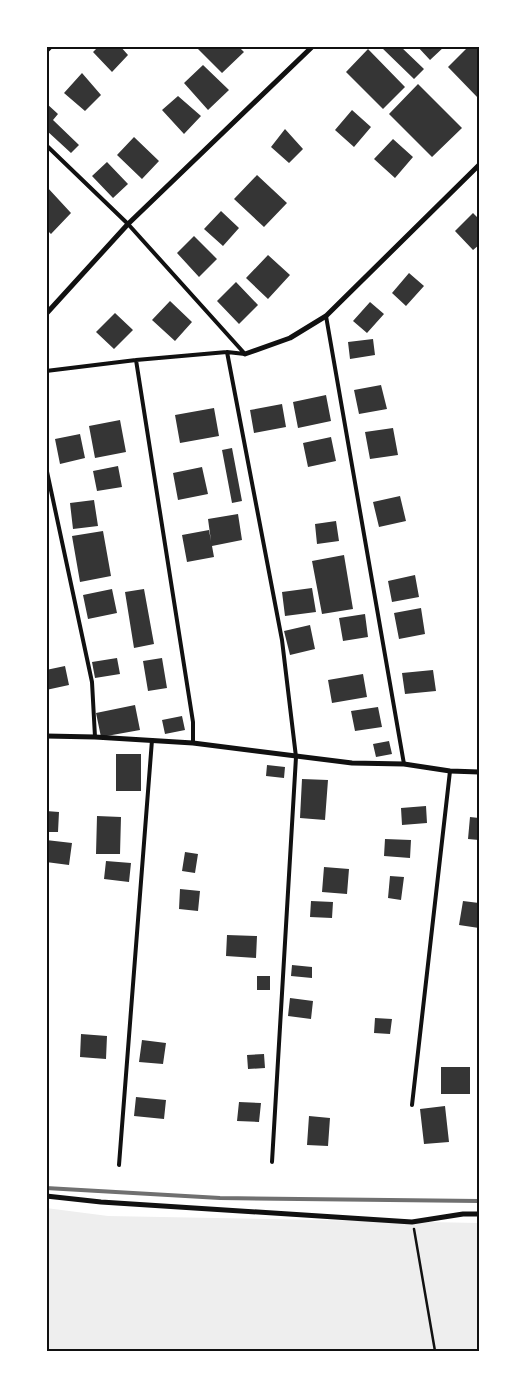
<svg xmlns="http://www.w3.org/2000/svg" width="525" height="1397" viewBox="0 0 525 1397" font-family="'Playfair Display',serif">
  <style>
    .green { fill: #eee }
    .building { fill: #353535 }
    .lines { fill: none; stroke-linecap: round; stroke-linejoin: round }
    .path { stroke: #111; stroke-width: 2.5 }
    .service { stroke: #111; stroke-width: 4 }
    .minor { stroke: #111; stroke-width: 5 }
    .rail { stroke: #707070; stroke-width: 4 }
    .neatline { fill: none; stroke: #111; stroke-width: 2 }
  </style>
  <rect width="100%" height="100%" fill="#fff"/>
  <path class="green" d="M46,1208L108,1216L479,1223V1351H46Z"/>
  <path class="building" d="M99,46H120L128,55L112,72L93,52Z
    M201,46H238L244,52L222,73L198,49Z
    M380,46H400L424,69L414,79Z
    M417,46H445L430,60Z
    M469,46H479V99L448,67Z
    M368,49L405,87L383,109L346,72Z
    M203,65L229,90L208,110L184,83Z
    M82,73L101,95L85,111L64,93Z
    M418,84L462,128L432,157L389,114Z
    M178,96L201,116L184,134L162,110Z
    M46,103L58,114L53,120L79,145L71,153L46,130Z
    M352,110L371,127L354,147L335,130Z
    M285,129L303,149L289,163L271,147Z
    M134,137L159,161L142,179L117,155Z
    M393,139L413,157L395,178L374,159Z
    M107,162L128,184L113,198L92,176Z
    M257,175L287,203L264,227L234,199Z
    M47,187L71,213L51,234L46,229Z
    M221,211L239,228L223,246L204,229Z
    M473,213L479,219V245L473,250L455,231Z
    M194,236L217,259L199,277L177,253Z
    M268,255L290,275L268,299L246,278Z
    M409,273L424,286L406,306L392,293Z
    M236,282L258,305L239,324L217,301Z
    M170,301L192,322L175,341L152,320Z
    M370,302L384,314L367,333L353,321Z
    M115,313L133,330L114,349L96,332Z
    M373,339L375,355L350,359L348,342Z
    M381,385L387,409L359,414L354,390Z
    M326,395L331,421L298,428L293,402Z
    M282,404L286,427L254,433L250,410Z
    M214,408L219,436L180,443L175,415Z
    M120,420L126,452L95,458L89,426Z
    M393,428L398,455L370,459L365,432Z
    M80,434L85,458L60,464L55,439Z
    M331,437L336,461L308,467L303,443Z
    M232,448L242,501L232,503L222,450Z
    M118,466L122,487L97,491L93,471Z
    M202,467L208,494L178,500L173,473Z
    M400,496L406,521L379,527L373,502Z
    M94,500L98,526L73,529L70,503Z
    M238,514L242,540L212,546L214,557L187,562L182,535L209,530L211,541L208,519Z
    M336,521L339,541L317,544L315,524Z
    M103,531L111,576L80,582L72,536Z
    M344,555L353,609L322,614L312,561Z
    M415,575L419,597L392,602L388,581Z
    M312,588L316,612L285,616L282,592Z
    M112,589L117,613L88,619L83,595Z
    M144,589L154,644L134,648L125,592Z
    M421,608L425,634L399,639L394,613Z
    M365,614L368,637L343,641L339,618Z
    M310,625L315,649L290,655L284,631Z
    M117,658L120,674L95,678L92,662Z
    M162,658L167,688L148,691L143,661Z
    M65,666L69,685L46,690V670Z
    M433,670L436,691L405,694L402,673Z
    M363,674L367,697L332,703L328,680Z
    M135,705L140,730L101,737L96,713Z
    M378,707L382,727L355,731L351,711Z
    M182,716L185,730L165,734L162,720Z
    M389,741L392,754L376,757L373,744Z
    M116,754H141V791H116Z
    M267,765L285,767L284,778L266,776Z
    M302,779L328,780L325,820L300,818Z
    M426,806L427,823L402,825L401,808Z
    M46,811L59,812L58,832H46Z
    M97,816L121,817L120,854H96Z
    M470,817L479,818V840L468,839Z
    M385,839L411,840L410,858L384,856Z
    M46,840L72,843L69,865L46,862Z
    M185,852L198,854L195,873L182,871Z
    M106,861L131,863L129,882L104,879Z
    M324,867L349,869L347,894L322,892Z
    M390,876L404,877L401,900L388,898Z
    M180,889L200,891L198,911L179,909Z
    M311,901L333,902L332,918L310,917Z
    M463,901L479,903V928L459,925Z
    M227,935L257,936L256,958L226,956Z
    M292,965L312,967V978L291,976Z
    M257,976H270V990H257Z
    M290,998L313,1001L311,1019L288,1016Z
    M375,1018L392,1019L390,1034L374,1033Z
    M81,1034L107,1036L106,1059L80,1057Z
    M142,1040L166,1043L163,1064L139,1062Z
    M264,1054L265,1068L248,1069L247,1055Z
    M441,1067H470V1094H441Z
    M136,1097L166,1100L164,1119L134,1116Z
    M239,1102L261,1103L259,1122L237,1121Z
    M445,1106L449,1142L424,1144L420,1109Z
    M309,1116L330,1118L328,1146L307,1145Z"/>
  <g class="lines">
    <path class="path" d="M414,1229L435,1351"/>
    <path class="service" d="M46,145L128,224L245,354
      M326,316L404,764
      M227,352L282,640L296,757L272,1162
      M136,360L193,722V743
      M46,371L136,360L227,352L245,354
      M46,467L92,682L95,737
      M412,1105L450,771
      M119,1165L152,740"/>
    <path class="minor" d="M46,51L51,46
      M46,314L128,224L313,46
      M245,354L290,338L326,316L479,165
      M46,736L95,737L193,743L352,763L404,764L450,771L479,772
      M46,1196L101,1202L412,1222L463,1214H479"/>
    <path class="rail" d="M46,1188L220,1198L479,1201"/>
  </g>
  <rect width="525" height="1397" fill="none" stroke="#ffffff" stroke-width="95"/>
  <rect x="48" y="48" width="430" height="1302" class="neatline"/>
</svg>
